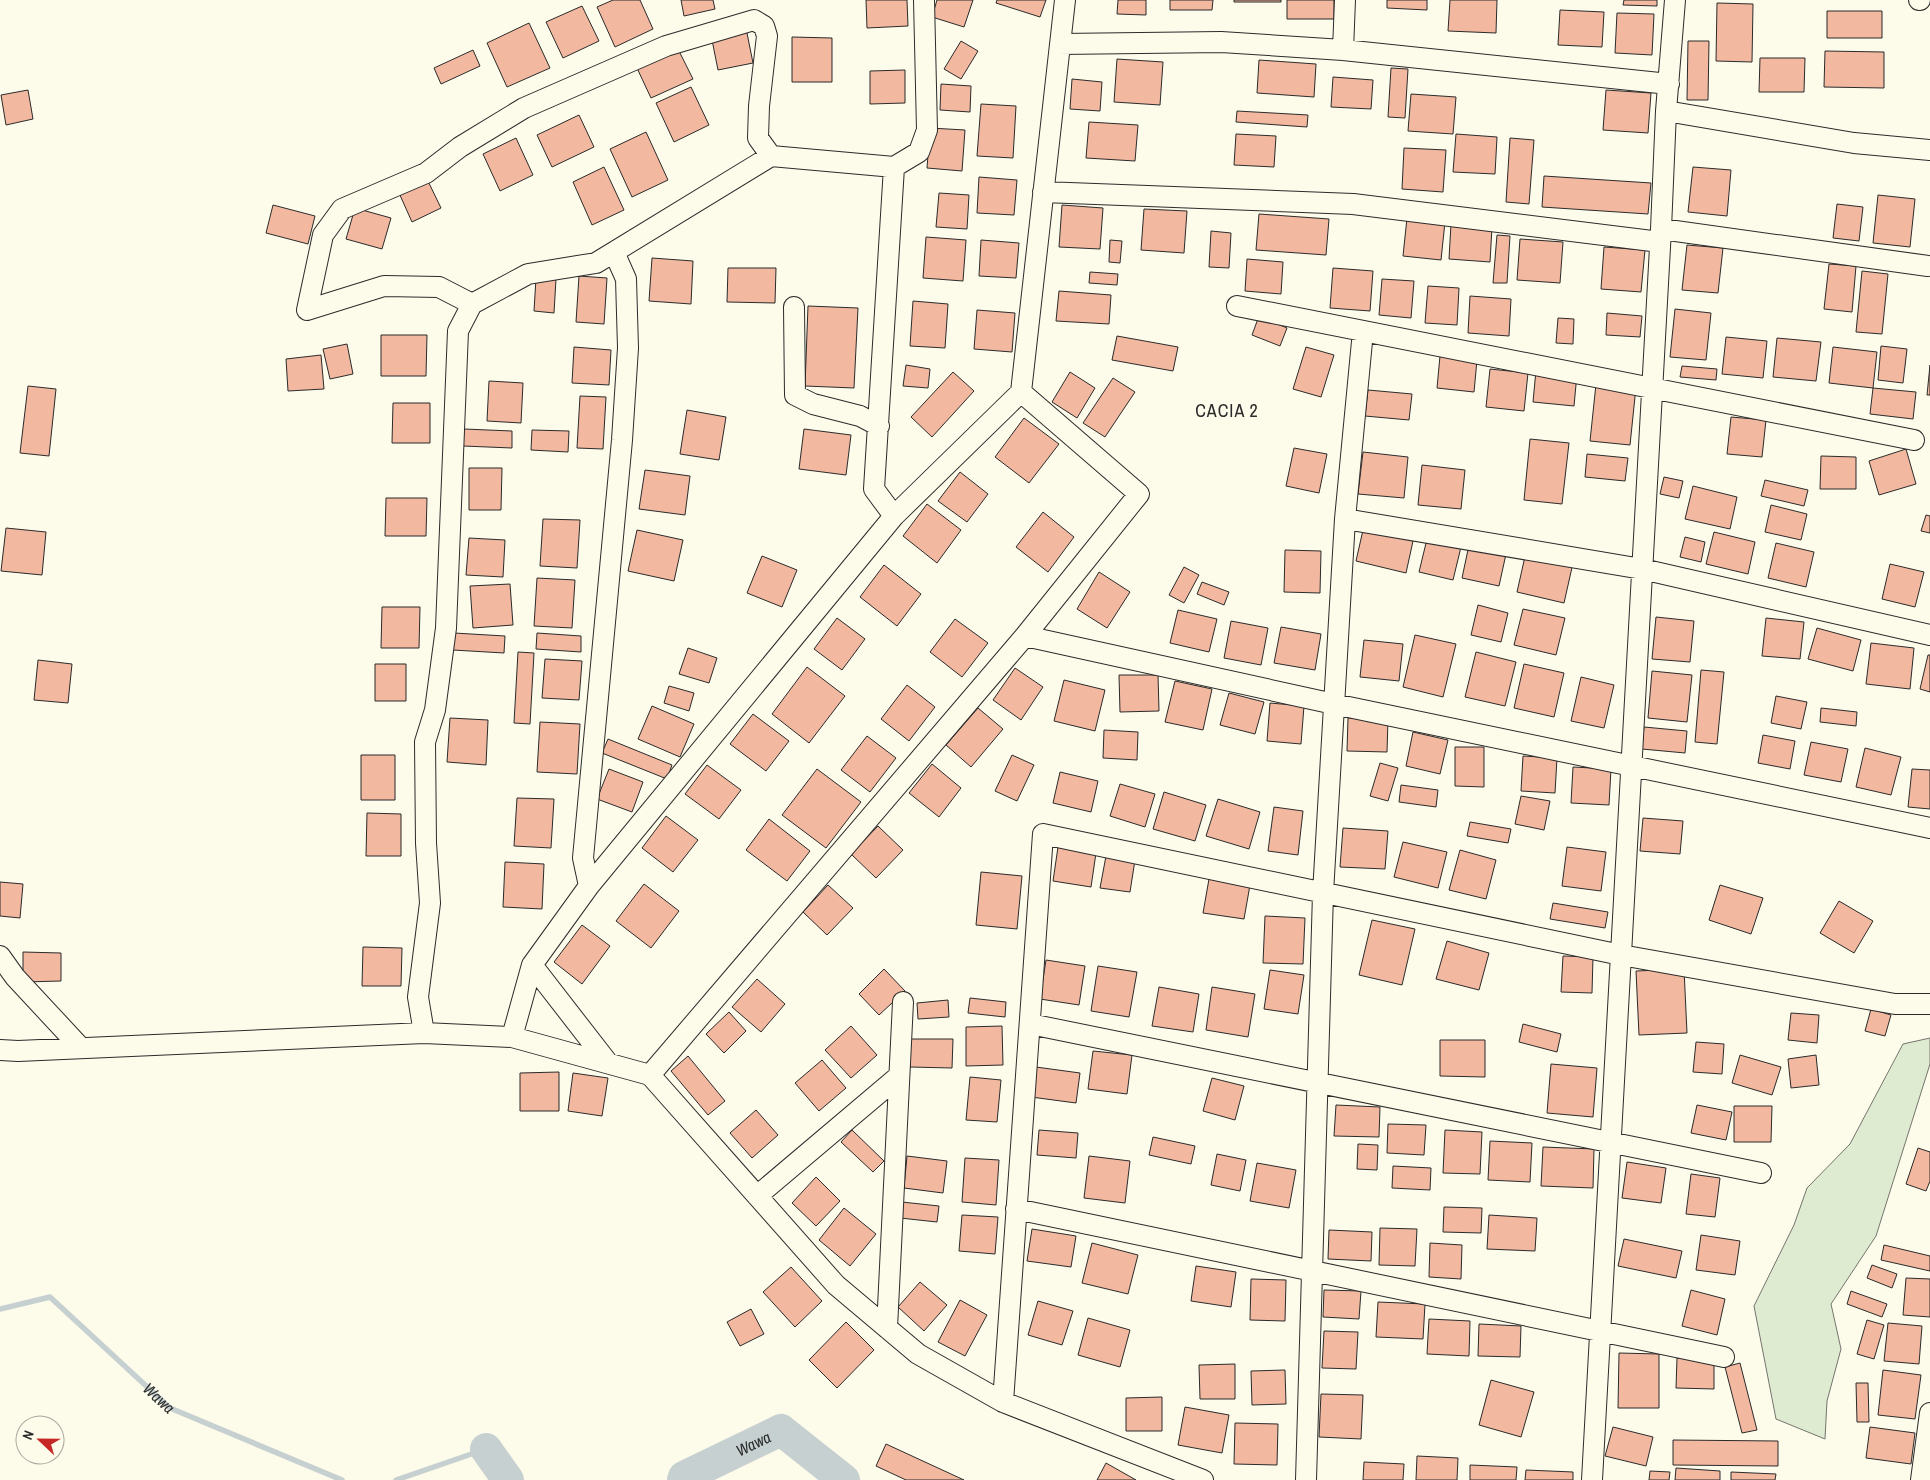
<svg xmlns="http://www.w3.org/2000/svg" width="1930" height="1480" viewBox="0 0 1930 1480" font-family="'Archivo Narrow',sans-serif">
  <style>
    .green { fill: #deebd1; stroke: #74746e }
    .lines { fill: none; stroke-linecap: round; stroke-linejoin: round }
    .stream { stroke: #c7d0d0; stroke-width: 5.5 }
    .river { stroke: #c7d0d0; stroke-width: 32 }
    .building { fill: #f2b8a0; stroke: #2b2b2b }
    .minor-casing { stroke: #2b2b2b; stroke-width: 22 }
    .minor { stroke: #fdfbea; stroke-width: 20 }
    .labels { text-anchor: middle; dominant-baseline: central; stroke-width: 4; stroke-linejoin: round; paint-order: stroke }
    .water-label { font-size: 16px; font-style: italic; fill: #2b2b2b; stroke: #fdfbea }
    .quarter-label { font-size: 18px; letter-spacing: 1px; fill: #2b2b2b; stroke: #fdfbea }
  </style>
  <rect width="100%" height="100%" fill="#fdfbea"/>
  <path class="green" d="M1930,1038V1064L1876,1236L1831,1304L1841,1349L1827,1401L1825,1439L1776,1419L1754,1306L1794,1225L1807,1188L1850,1144L1903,1044Z"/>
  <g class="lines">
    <g class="stream">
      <path id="s1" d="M0,1309L50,1297L170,1408L342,1480"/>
      <path d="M396,1480L486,1449"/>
    </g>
    <g class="river">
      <path d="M486,1449L508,1480"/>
      <path id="s2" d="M683,1480L684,1477L781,1430L844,1480"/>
    </g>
  </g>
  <path class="building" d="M613,0H640L653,29L615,47L597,7Z
    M681,0H713L715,9L684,16Z
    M866,0H907L908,26L867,28Z
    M937,0H973L964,27L932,17Z
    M997,0H1046L1040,17L996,3Z
    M1118,0H1146V15L1117,14Z
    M1170,0H1213L1212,10H1170Z
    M1234,0H1281V2H1234Z
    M1287,0H1334V19H1287Z
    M1387,0H1427V10L1387,8Z
    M1450,0H1497L1496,33L1448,31Z
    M1624,0H1657V6L1623,5Z
    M1717,3L1753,4L1752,62L1716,61Z
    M582,6L599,41L563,58L546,22Z
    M1560,10L1604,12L1602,47L1558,45Z
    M1827,11H1882V38H1827Z
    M1617,13L1654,14L1652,55L1615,53Z
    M529,23L550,68L507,87L487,43Z
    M746,28L753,63L718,70L711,35Z
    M792,37L832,38V82H792Z
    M961,41L978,51L961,79L944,69Z
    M1688,41H1709L1708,100H1687Z
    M677,47L693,79L651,98L636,66Z
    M473,50L480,66L441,84L434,68Z
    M1825,51L1884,52V88L1824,87Z
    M1760,58H1805L1804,92H1759Z
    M1117,59L1163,62L1160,105L1114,102Z
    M1259,60L1316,64L1314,97L1257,93Z
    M1391,68L1408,69L1405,118L1388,117Z
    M905,70V103L870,104V71Z
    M1333,77L1373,80L1371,109L1331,107Z
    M1072,79L1102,82L1100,111L1070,109Z
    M941,84L971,86L970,112L940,110Z
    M691,87L709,125L674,142L656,103Z
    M28,90L33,119L6,125L1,95Z
    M1606,90L1651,93L1648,133L1603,130Z
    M1411,94L1456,97L1453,134L1408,131Z
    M981,104L1016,106L1013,158L977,156Z
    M1237,111L1308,115L1307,127L1236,122Z
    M579,115L594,147L552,167L537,135Z
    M1089,122L1138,125L1135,161L1086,158Z
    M930,128L965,130L962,171L927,168Z
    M646,132L668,180L632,197L610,149Z
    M1236,134L1276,136L1274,167L1234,165Z
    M1456,134L1497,137L1495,174L1453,172Z
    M516,138L533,175L500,191L483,154Z
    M1510,138L1534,140L1529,204L1506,202Z
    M1404,148L1446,150L1443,192L1402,189Z
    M604,167L624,210L592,225L573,182Z
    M1693,167L1731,170L1727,216L1688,212Z
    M1544,176L1651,183L1648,214L1542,207Z
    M979,177L1017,180L1014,215L977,213Z
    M427,179L441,208L412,222L399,193Z
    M939,193L969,195L967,229L936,227Z
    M1878,195L1915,199L1910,247L1873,243Z
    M1837,204L1863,207L1859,241L1833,238Z
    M273,205L315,216L308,244L266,233Z
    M1062,205L1103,208L1100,249L1059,247Z
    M355,208L391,218L382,249L346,239Z
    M1144,209L1187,211L1184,253L1141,250Z
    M1259,214L1329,219L1326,255L1256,250Z
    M1407,218L1445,222L1441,260L1403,256Z
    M1451,224L1492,227L1490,262L1449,259Z
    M1211,231L1231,233L1229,268L1209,267Z
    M1497,235L1510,236L1507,283H1493Z
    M926,237L966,240L963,281L923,278Z
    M1520,239L1563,242L1560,283L1517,280Z
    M981,240L1019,243L1016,278L979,276Z
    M1110,240L1122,241L1120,263L1109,262Z
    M1687,245L1723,248L1718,293L1682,290Z
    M1604,247L1645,250L1641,292L1601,289Z
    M652,258L693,261L691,304L649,301Z
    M1247,259L1283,262L1281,294L1245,291Z
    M1829,264L1856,266L1852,312L1824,309Z
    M728,268H776L775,303L727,302Z
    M1333,268L1373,271L1370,311L1330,308Z
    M1862,271L1888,274L1882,334L1856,332Z
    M1090,272L1118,274L1117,285L1089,283Z
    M579,276L607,278L604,324L576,322Z
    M536,278L556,279L554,313L534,311Z
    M1382,279L1414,281L1411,318L1379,315Z
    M1428,286L1459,288L1457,325L1425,323Z
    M1059,291L1111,295L1109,324L1056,321Z
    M1470,296L1511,299L1509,336L1468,333Z
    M913,301L948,304L945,348L910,346Z
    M808,306L858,308L854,388L805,386Z
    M1675,309L1711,313L1706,360L1670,357Z
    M977,310L1015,313L1012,352L974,349Z
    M1607,313L1642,316L1640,337L1606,335Z
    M1259,316L1287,328L1280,346L1252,335Z
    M1558,318L1574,319L1573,344L1556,343Z
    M381,335H427L426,376H381Z
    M1117,336L1178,347L1173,371L1112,360Z
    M1726,337L1767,341L1763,378L1722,374Z
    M1777,338L1821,342L1816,381L1773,377Z
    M347,344L353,374L330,379L323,349Z
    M1881,346L1907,349L1903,383L1878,380Z
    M574,347L611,350L609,385L572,383Z
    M1306,347L1334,355L1321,397L1293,389Z
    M1833,347L1877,352L1873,388L1829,383Z
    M321,355L324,389L288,391L286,359Z
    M1440,356L1477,360L1474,392L1437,388Z
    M906,365L930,369L928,388L903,386Z
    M1930,365V395H1927Z
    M1682,366L1717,369L1716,380L1680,377Z
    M1490,369L1528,373L1524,411L1486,407Z
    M1536,370L1577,374L1574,406L1533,402Z
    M953,372L974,391L932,437L911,417Z
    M1070,372L1095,388L1077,418L1052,402Z
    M1113,378L1135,392L1105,437L1083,423Z
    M489,381L523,383L521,423L487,421Z
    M1596,384L1636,387L1630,445L1590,441Z
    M28,386L56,389L49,456L20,453Z
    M1873,388L1916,392L1913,419L1870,414Z
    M1368,390L1412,394L1409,420L1365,416Z
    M580,396L606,397L603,449L577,448Z
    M393,403H430V443H392Z
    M687,410L726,417L719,460L680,454Z
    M1731,417L1766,420L1762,457L1727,454Z
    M1024,418L1059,444L1029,483L995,457Z
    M464,429L512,431V448L463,446Z
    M804,429L851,435L846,475L799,469Z
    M532,430L569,431L568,452L531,450Z
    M1530,439L1569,443L1562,504L1524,500Z
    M1294,448L1327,454L1319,493L1286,486Z
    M1906,449L1916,484L1879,495L1869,461Z
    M1363,452L1408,457L1404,498L1358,494Z
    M1587,454L1628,458L1625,481L1585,477Z
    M1821,456L1856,457V489H1820Z
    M1422,465L1465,470L1461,509L1418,505Z
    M469,468H502L501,510H469Z
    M645,470L690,476L685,515L639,509Z
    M960,472L988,494L967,522L938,501Z
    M1664,477L1683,481L1679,498L1660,494Z
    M1765,480L1808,490L1804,506L1761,496Z
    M1693,486L1737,497L1730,529L1685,519Z
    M386,498H427L426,536H385Z
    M927,504L961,530L937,563L903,536Z
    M1771,505L1807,514L1801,540L1765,532Z
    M1043,512L1074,537L1048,572L1016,547Z
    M1926,515L1930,516V533L1921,531Z
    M543,519L580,520L577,568L540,566Z
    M6,528L46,532L42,575L1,571Z
    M637,530L683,540L674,581L628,571Z
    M1363,530L1413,541L1406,573L1356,561Z
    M1714,532L1755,542L1748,574L1706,564Z
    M1685,537L1705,542L1701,562L1680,557Z
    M469,538L505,540L503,577L466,575Z
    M1427,539L1461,547L1453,580L1419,572Z
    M1776,543L1814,552L1806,587L1768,578Z
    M1469,545L1506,554L1499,586L1462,578Z
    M1285,550L1321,551L1320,593L1284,592Z
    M1526,552L1573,563L1564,603L1517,592Z
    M762,556L797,570L782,607L747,593Z
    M1890,564L1924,572L1915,607L1882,599Z
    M884,565L921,594L897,626L860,597Z
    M1184,567L1199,575L1184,603L1169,595Z
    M1099,572L1130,592L1107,628L1077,609Z
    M537,578L575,580L572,628L534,626Z
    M1202,582L1229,592L1224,605L1197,594Z
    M510,584L513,625L473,628L470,586Z
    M1478,605L1508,613L1501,642L1471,635Z
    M382,607H420L419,648H381Z
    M1523,609L1565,618L1556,655L1514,645Z
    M1178,610L1217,619L1209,652L1170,643Z
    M1656,617L1694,621L1690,662L1652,659Z
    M837,618L865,639L842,670L814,649Z
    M1766,618L1804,622L1800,659L1762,656Z
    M955,619L988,643L962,677L930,652Z
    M1231,621L1268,628L1261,665L1224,658Z
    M1281,627L1321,634L1315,670L1274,663Z
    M1817,628L1861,640L1853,671L1808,659Z
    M454,633L505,636L504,653L453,650Z
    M537,633L581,636V652L536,649Z
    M1415,635L1456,644L1443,697L1403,687Z
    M1364,640L1403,644L1399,681L1360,677Z
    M1871,643L1914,648L1910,689L1866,684Z
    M688,648L717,658L709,683L679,674Z
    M518,652L534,653L530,724L514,723Z
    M1476,652L1516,662L1505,706L1465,697Z
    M1928,655H1930V692L1920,689Z
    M545,659L582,661L579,700L542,698Z
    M38,660L72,664L68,703L34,700Z
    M375,664H406V701H375Z
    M1524,664L1564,673L1554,717L1514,708Z
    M807,667L845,696L809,743L772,714Z
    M1015,668L1043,687L1021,720L993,700Z
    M1701,670L1724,672L1717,744L1695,742Z
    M1652,671L1692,675L1687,722L1648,718Z
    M1119,675H1158L1159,711L1120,712Z
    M1581,677L1614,685L1604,728L1571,721Z
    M1064,680L1105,690L1095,731L1054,721Z
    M1175,681L1212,689L1203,730L1165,722Z
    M907,685L935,707L909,741L881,719Z
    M669,686L694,693L689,711L664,703Z
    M1229,693L1264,702L1255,734L1220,725Z
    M1776,696L1807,702L1801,729L1771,723Z
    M1270,703L1304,706L1301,744L1267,741Z
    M652,706L694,724L680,757L638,739Z
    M978,708L1003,729L971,767L946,745Z
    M1821,708L1857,712L1856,726L1820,722Z
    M753,714L789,741L766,771L730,744Z
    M450,718L488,720L486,765L447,762Z
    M1348,718L1388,719L1387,752L1347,751Z
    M540,722L580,724L577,774L537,772Z
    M1644,727L1687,731L1685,753L1642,749Z
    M1104,730L1138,732L1137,760L1103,758Z
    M1413,732L1448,740L1440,774L1406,766Z
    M1763,735L1795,741L1790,769L1758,763Z
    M867,736L896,758L870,792L841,770Z
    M608,739L672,765L667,779L602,753Z
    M1811,742L1848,749L1841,782L1804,775Z
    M1455,747H1484V787L1455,786Z
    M1865,748L1901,757L1891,795L1856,787Z
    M361,755H395V800H361Z
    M1012,755L1034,765L1017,801L995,791Z
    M1523,756L1557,758L1555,793L1521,791Z
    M1380,763L1398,768L1388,801L1370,796Z
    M932,764L961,788L939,817L909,793Z
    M707,765L741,790L719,819L685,794Z
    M1573,767L1611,769L1609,805L1571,803Z
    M609,769L643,782L632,812L597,799Z
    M817,769L861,802L826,848L782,815Z
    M1912,769L1930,770V809L1908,807Z
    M1060,772L1098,781L1091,812L1053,803Z
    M1120,784L1155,794L1145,827L1110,816Z
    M1401,785L1438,790L1436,807L1399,802Z
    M1164,792L1206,805L1195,841L1153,829Z
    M1521,796L1550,801L1544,830L1515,824Z
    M517,798L554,799L551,848L514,846Z
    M1218,799L1260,812L1249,849L1206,836Z
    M1274,807L1303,811L1298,855L1268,851Z
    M367,813L401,814V856H366Z
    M666,816L698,840L673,872L642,848Z
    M1643,818L1683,821L1680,854L1640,851Z
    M769,819L810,851L787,881L746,850Z
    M1470,822L1511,829L1508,843L1467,836Z
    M878,826L903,850L876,878L851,854Z
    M1343,828L1388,831L1385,869L1340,867Z
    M1403,842L1447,852L1438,888L1394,877Z
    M1058,847L1096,853L1091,887L1053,881Z
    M1567,847L1606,852L1601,891L1562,886Z
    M1460,850L1496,860L1486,899L1449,890Z
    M1106,856L1135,860L1130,892L1100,888Z
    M505,862L544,864L542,909L503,907Z
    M981,872L1022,876L1017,929L976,925Z
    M1209,879L1250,885L1244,919L1203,913Z
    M0,882L23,884L20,918L0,916Z
    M644,884L679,911L651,948L616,921Z
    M828,885L853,908L827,935L803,912Z
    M1720,885L1763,898L1751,934L1709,920Z
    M1839,901L1873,921L1854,953L1820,933Z
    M1553,903L1608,912L1605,928L1550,919Z
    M1265,916L1305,918L1303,964L1263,963Z
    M1372,920L1415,929L1402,985L1359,975Z
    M582,925L610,946L582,984L554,962Z
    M1447,941L1489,953L1479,990L1436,979Z
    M363,947L402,948L401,986H362Z
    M23,952L61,953V981L23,982Z
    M1563,956L1593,957L1592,993L1561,992Z
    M1046,960L1085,966L1079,1005L1040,999Z
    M1098,966L1137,972L1129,1017L1091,1011Z
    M884,969L905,991L879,1015L859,994Z
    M1684,969L1687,1033L1639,1035L1636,971Z
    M1270,970L1304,975L1298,1014L1264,1009Z
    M757,979L785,1004L761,1032L732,1007Z
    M1159,987L1199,994L1193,1032L1152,1026Z
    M1212,987L1255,994L1248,1037L1206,1030Z
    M970,998L1006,1002L1005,1017L968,1013Z
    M948,1000L949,1017L918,1019L917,1003Z
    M1871,1009L1891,1015L1885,1036L1865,1031Z
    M729,1012L746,1031L724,1053L706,1034Z
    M1791,1013L1819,1015L1817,1043L1788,1040Z
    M1523,1024L1561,1034L1557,1052L1519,1042Z
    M851,1026L877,1055L851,1078L825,1050Z
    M1002,1026L1003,1065L966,1066V1027Z
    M910,1039H953L952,1068L910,1067Z
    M1440,1040H1485V1077L1440,1076Z
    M1696,1042L1724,1044L1722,1074L1693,1072Z
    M1093,1051L1132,1055L1127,1094L1088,1089Z
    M1740,1055L1781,1067L1772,1095L1732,1083Z
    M1816,1055L1819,1085L1791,1088L1788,1059Z
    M688,1056L725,1101L708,1115L671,1071Z
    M822,1060L846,1088L819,1111L795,1083Z
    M1551,1064L1597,1068L1593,1117L1547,1113Z
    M1036,1067L1080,1073L1076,1103L1031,1097Z
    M559,1072V1111H520V1073Z
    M573,1073L608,1078L602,1116L568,1111Z
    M970,1077L1001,1080L997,1122L966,1120Z
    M1212,1078L1244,1086L1235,1120L1203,1111Z
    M1336,1105L1380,1107L1379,1137L1334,1136Z
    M1697,1105L1732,1112L1726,1140L1691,1133Z
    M1734,1106H1772L1771,1142H1734Z
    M756,1110L778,1135L752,1158L730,1133Z
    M1388,1124L1426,1125L1424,1155L1387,1153Z
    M852,1130L884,1161L873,1172L841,1142Z
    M1039,1130L1078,1133L1076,1158L1037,1155Z
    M1445,1130L1482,1132L1480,1174L1443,1173Z
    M1153,1137L1195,1146L1191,1164L1149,1155Z
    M1490,1141L1532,1143L1530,1182L1488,1180Z
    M1358,1144L1378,1145L1377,1170L1357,1169Z
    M1543,1147L1594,1149L1593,1188L1541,1186Z
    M1918,1148L1930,1152V1181L1926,1191L1906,1184Z
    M1217,1154L1246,1160L1240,1191L1211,1185Z
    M907,1156L947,1161L943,1193L904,1188Z
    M1089,1156L1130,1161L1125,1203L1084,1198Z
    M965,1158L999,1160L996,1205L962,1202Z
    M1627,1162L1666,1168L1661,1203L1622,1198Z
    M1257,1163L1296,1170L1289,1208L1250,1201Z
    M1393,1166L1431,1168L1430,1190L1392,1188Z
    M1691,1174L1720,1178L1715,1217L1686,1214Z
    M816,1177L840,1201L816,1226L792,1203Z
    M902,1202L939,1206L937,1222L900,1218Z
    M1444,1207L1482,1208L1481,1233L1443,1232Z
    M844,1208L876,1234L850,1266L819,1240Z
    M962,1215L998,1217L995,1254L959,1251Z
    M1489,1215L1537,1218L1535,1251L1487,1249Z
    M1380,1228L1417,1229L1415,1266L1379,1265Z
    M1032,1229L1076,1236L1071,1267L1027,1261Z
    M1329,1230L1372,1232L1371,1261L1328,1259Z
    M1701,1235L1740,1241L1735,1275L1696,1270Z
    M1624,1239L1682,1251L1676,1278L1618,1266Z
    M1092,1243L1138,1255L1128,1294L1082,1283Z
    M1430,1243L1462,1245L1461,1279L1429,1277Z
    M1884,1245L1930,1256V1271L1881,1260Z
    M1872,1265L1897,1274L1892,1288L1867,1278Z
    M1196,1266L1236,1272L1231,1307L1191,1301Z
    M791,1267L822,1301L795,1327L763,1292Z
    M1906,1278L1930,1279V1317L1903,1315Z
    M1251,1279L1286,1280L1285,1321L1250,1320Z
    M920,1282L947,1305L924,1331L898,1307Z
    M1324,1290L1361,1291L1359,1319L1323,1317Z
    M1691,1290L1725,1299L1717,1335L1682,1326Z
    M1851,1291L1887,1304L1882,1317L1847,1304Z
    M960,1300L987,1315L965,1356L938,1342Z
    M1038,1301L1073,1311L1062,1345L1028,1335Z
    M1378,1302L1425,1304L1423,1339L1376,1337Z
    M751,1309L764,1334L740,1346L727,1322Z
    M1088,1318L1130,1330L1120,1367L1078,1355Z
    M1429,1319L1470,1321L1469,1356L1427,1354Z
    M1867,1320L1884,1325L1874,1359L1857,1354Z
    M846,1322L874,1350L837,1388L809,1360Z
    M1888,1323L1922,1326L1919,1364L1884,1361Z
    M1479,1324L1521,1326L1520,1357L1478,1356Z
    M1324,1331L1358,1332L1356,1369L1322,1368Z
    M1619,1353L1659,1354V1408H1618Z
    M1677,1358L1714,1359V1389L1676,1388Z
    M1740,1363L1757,1430L1742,1433L1725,1367Z
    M1235,1364V1399H1200L1199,1365Z
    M1285,1370L1286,1404L1252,1405L1251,1371Z
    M1883,1370L1921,1375L1915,1419L1878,1415Z
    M1491,1380L1534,1392L1521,1437L1479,1425Z
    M1856,1383H1868L1869,1422H1857Z
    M1321,1394L1363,1395L1361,1439L1319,1437Z
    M1162,1397V1431H1126V1398Z
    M1185,1407L1229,1415L1222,1453L1178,1445Z
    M1235,1423L1278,1424L1277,1465L1234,1464Z
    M1613,1427L1653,1437L1646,1466L1605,1456Z
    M1870,1427L1915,1433L1911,1464L1866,1458Z
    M1673,1440L1778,1441V1466L1673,1465Z
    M886,1444L964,1480H906L876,1466Z
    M1417,1456L1458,1458L1457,1480H1416Z
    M1364,1462L1404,1464L1403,1480H1363Z
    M1106,1463L1136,1480H1097Z
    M1470,1465L1517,1467L1516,1480H1470Z
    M1676,1468L1720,1471V1480H1675Z
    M1526,1470L1573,1472V1480H1525Z
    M1650,1471L1670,1472L1669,1480H1649Z
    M1731,1472L1776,1474L1775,1480H1731Z"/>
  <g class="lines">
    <g class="minor-casing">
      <path id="minor" d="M1919,0H1920
        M1060,44L1221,42L1343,50L1669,84
        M1343,50L1345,0
        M1666,111L1854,143L1930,150
        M894,167L874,489L894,516
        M1043,192L1353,204L1660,242
        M1661,229L1928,266
        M472,304L439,287L384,286L307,310L323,235L342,209L426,173L460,147L524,108L666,46L754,20L764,26L767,36L759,106L758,138L771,156
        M1237,306L1914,440
        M794,307L795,395L813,404L860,416L879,426
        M1021,392L1139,494L1025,636
        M1345,519L1642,569L1930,635
        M589,886L583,858L622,440L628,348L626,279L614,252
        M0,956L15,977L81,1048
        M532,965L608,1063
        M1030,1024L1761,1173
        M424,1033L418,997L430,903L426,843L425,742L435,710L446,628L458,331L472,304L528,274L596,263L771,156L894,167L919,152L927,130L924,0
        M512,1037L532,965L589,886L894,516L1021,392L1065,0
        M0,1050L18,1051L424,1033L512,1037L650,1075L836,1285L918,1354L1003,1402L1203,1480
        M650,1075L1025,636L1334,704L1930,828
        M757,1196L899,1076
        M1016,1209L1724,1357
        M887,1328L903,1002
        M1003,1402L1043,834L1621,955L1895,1004H1930
        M1306,1480L1323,893L1345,519L1363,331
        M1592,1480L1661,229L1666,111L1675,0
        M1921,1480L1930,1413"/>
    </g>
    <use href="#minor" class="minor"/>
  </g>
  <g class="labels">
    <g class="water-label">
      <text stroke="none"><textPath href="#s1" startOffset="200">Wawa</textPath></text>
      <text stroke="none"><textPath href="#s2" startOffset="80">Wawa</textPath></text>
    </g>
    <g class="quarter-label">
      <text x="1227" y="410">CACIA 2</text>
    </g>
  </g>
  <g transform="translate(40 1440) rotate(292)"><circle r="24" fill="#fdfbea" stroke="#a9a89e"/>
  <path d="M0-4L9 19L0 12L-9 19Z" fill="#c62828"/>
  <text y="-8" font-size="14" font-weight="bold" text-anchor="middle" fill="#2b2b2b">N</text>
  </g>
</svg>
